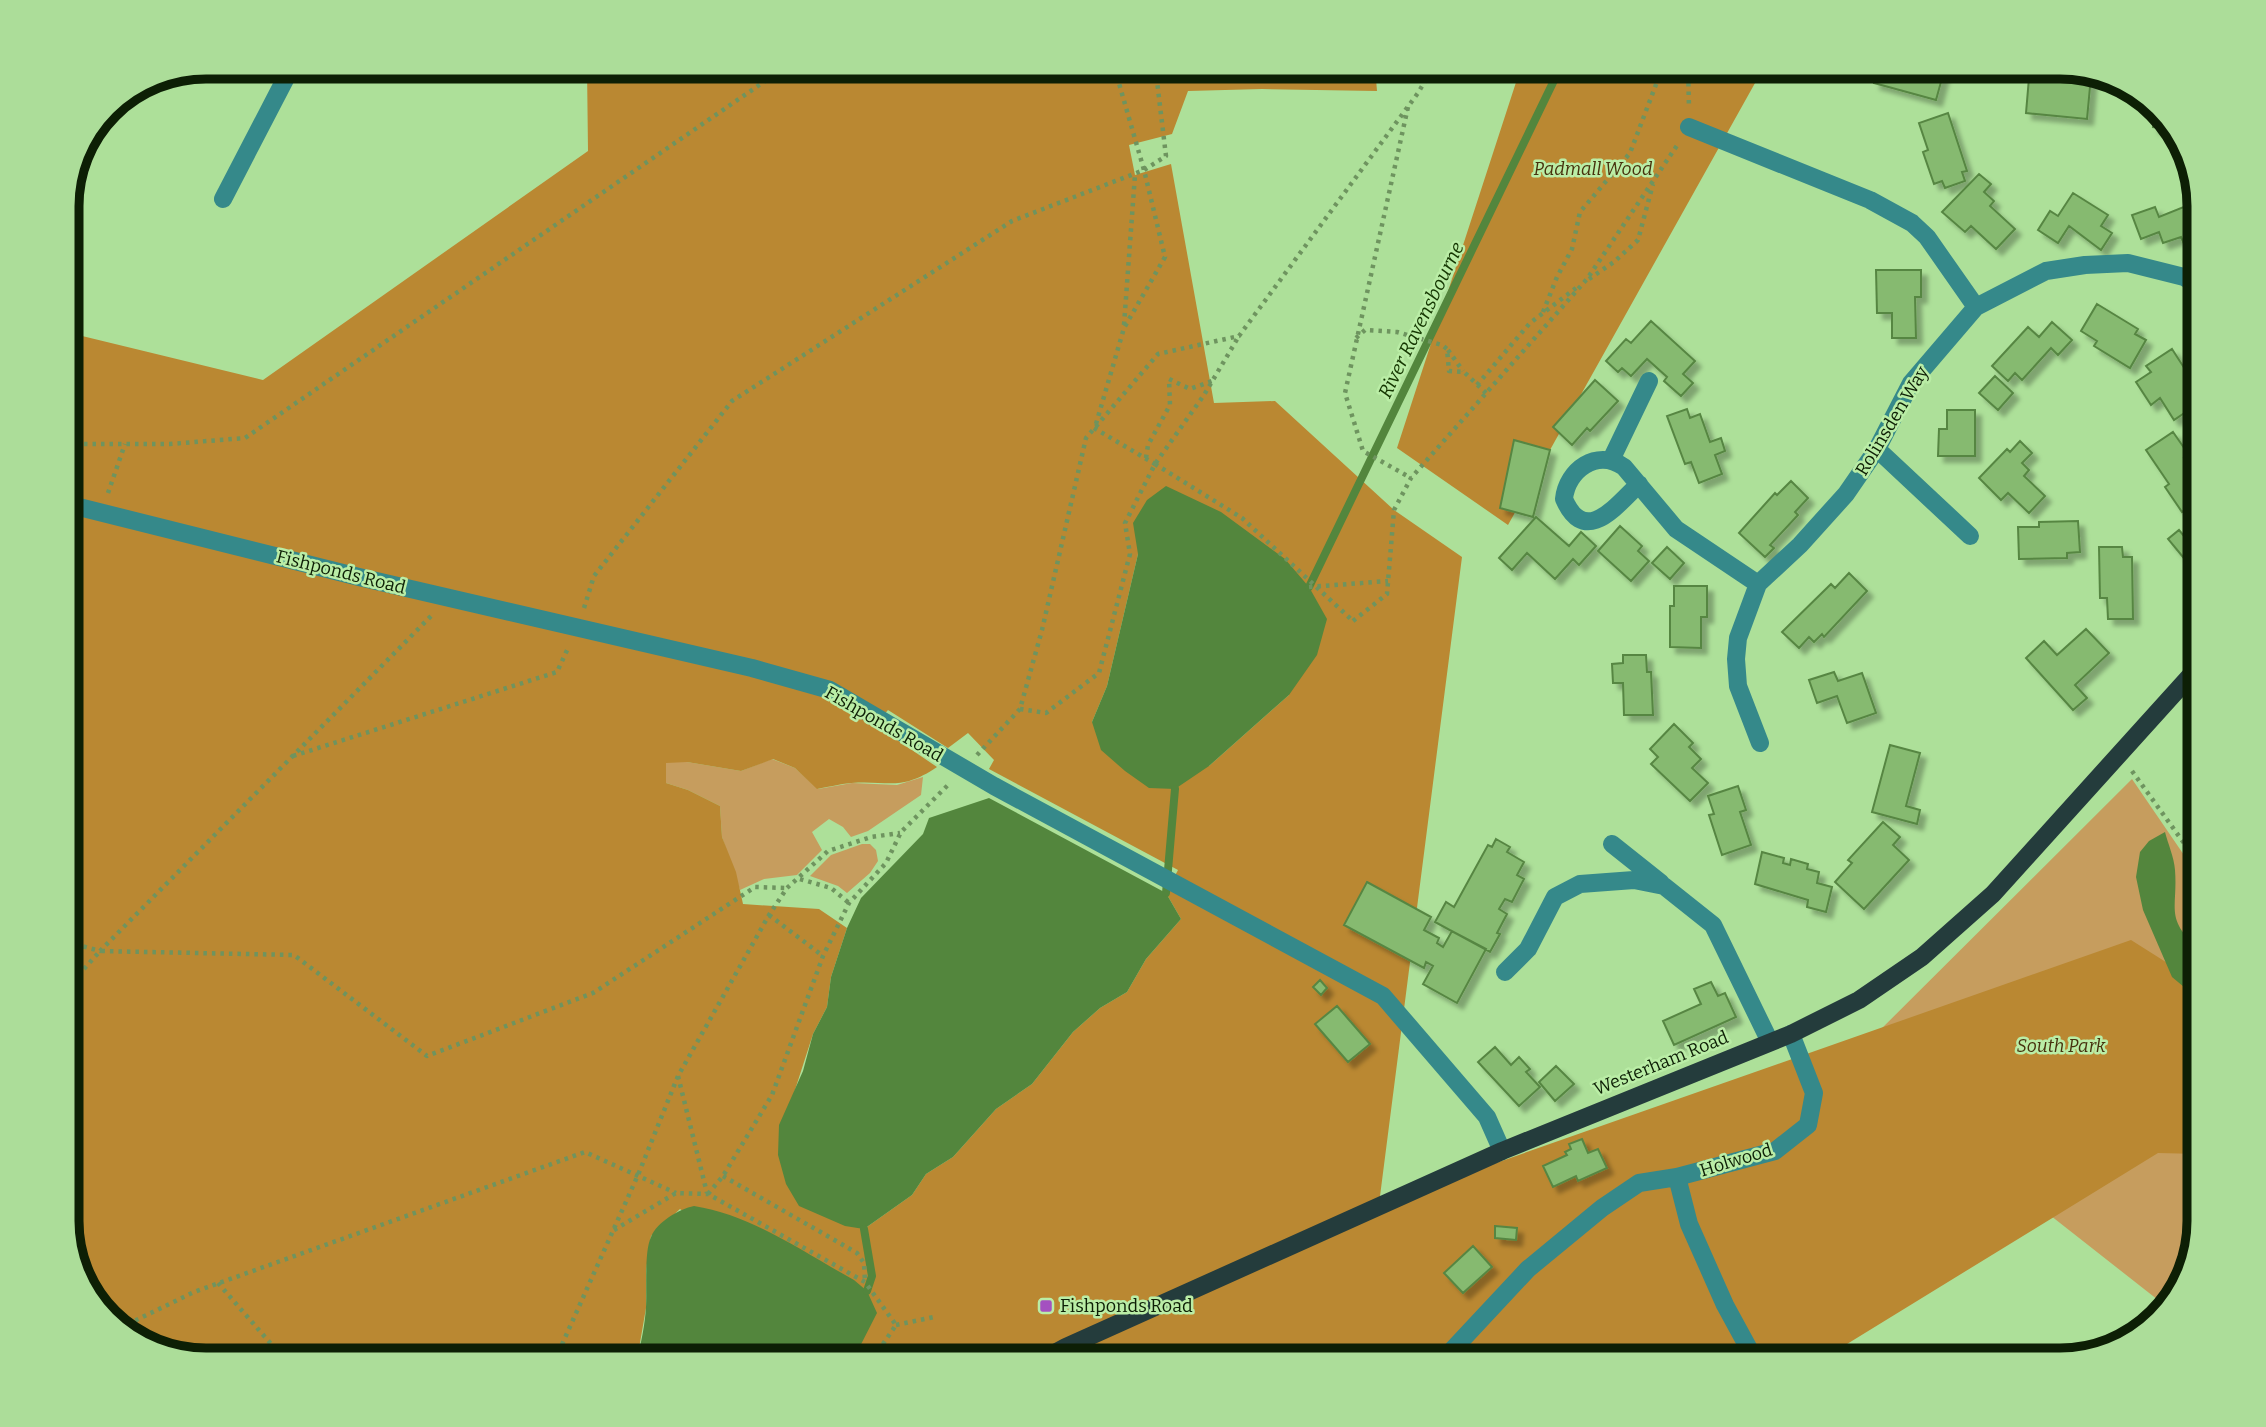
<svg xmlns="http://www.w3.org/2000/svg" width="2266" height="1427" viewBox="0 0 2266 1427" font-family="Bitter,serif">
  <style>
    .green { fill: #c69d5e }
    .forest { fill: #ba8832; fill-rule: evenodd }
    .water { fill: #53863d }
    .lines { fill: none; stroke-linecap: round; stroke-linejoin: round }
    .stream { stroke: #53863d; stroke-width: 8 }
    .building { fill: #86ba70; stroke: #578643; stroke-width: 2; filter: url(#shadow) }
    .path { stroke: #6e945f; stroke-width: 4.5; stroke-dasharray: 3.5 5; stroke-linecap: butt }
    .minor { stroke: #35898a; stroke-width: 18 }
    .major { stroke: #243c3c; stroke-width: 18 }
    .path-bridge { stroke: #6e945f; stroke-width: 4.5; stroke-dasharray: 3.5 5; stroke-linecap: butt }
    .poi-dot { fill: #a451c0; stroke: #baeda6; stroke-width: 2.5 }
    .labels { text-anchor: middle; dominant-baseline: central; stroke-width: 5; stroke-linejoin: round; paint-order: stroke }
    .park-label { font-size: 18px; font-style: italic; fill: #47310d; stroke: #baeda6 }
    .street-label { font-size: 18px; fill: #0d1f05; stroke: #baeda6 }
    .poi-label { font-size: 18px; fill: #0d1f05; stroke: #baeda6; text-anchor: start }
    .water-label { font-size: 19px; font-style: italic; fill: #143601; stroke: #baeda6 }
    .rim { fill: none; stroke: #0d1f05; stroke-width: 9 }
  </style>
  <defs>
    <filter id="shadow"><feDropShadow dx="6" dy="6" stdDeviation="2" flood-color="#0004"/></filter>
  </defs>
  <rect width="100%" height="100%" fill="#ade099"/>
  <path class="green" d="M772,759L795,768L818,789L852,783L897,785L923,777L921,795L868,831L851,837L843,827L829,819L812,832L822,850L797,875L764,879L740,890L722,837L720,806L688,790L666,783V762H687L741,771Z
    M2132,779L2199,877V1222L2176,1298L2167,1307L1851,1059Z
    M862,844H870L876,850L878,861L870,873L847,893L838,886L810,876L831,855Z"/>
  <path class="forest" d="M587,67H1375L1377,91L1262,89L1188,91L1172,134L1129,145L1135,175L1171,164L1214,403L1275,401L1394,510L1462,557L1379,1204L2131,940L2199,983V1154L2158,1153L1821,1360H853L861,1346L680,1209L651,1236L646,1270V1308L637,1360H206L129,1337L85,1291L67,1230V339L78,335L263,380L588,151ZM1138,554L1289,695L1209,766L1092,722L1107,686ZM888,710L948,748L968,733L994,760L989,769L1178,870L1166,893L1181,919L1146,959L1127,992L1100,1008L1073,1032L1032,1084L996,1109L953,1157L926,1174L912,1195L864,1229L794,1093L813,1034L827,1007L831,977L847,928L819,909L743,904L736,872L722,837L720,806L688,790L666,783V763L687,762L741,771L773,759L795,768L817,789C828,787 840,784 851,783C889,780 900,792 937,767L875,725Z
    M1521,67H1764L1508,525L1397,448Z"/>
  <path class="water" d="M1166,486L1221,512L1285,559L1309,587L1327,619L1317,655L1289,695L1209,766L1175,789L1149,788L1125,771L1101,750L1092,722L1107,686L1138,554L1133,523L1147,500Z
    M989,798L1166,893L1181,919L1146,959L1127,992L1100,1008L1073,1032L1032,1084L996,1109L953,1157L926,1174L912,1195L864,1229L845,1226L799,1206L786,1184L778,1155L779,1125L803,1071L813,1034L827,1007L831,977L847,928L861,898L923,834L929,818Z
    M2165,832C2168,844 2174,857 2175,870C2178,909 2164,918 2199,949V985L2190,992L2172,977L2143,910L2136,877L2140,852L2149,841Z
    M694,1206C752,1215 803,1252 854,1280L867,1291L877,1313L853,1360H637C641,1343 645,1325 646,1307C647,1289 644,1252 651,1237C657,1222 679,1209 694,1206Z"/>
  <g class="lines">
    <path class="stream" d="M1309,587L1561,66
      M1166,893L1175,789
      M864,1229L872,1276L867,1291"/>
  </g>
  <path class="building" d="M1879,66H1929L1944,71L1936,100L1874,83Z
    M2030,66H2060L2091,76L2087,119L2026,113Z
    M2155,109L2174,129L2153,127Z
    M1948,113L1967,171L1962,172L1965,181L1945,188L1942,181L1934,184L1923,152L1928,150L1919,123Z
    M1979,174L1991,184L1984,192L1994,201L1990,206L2015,229L1996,249L1971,226L1965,232L1942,212Z
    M2073,193L2108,215L2101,226L2112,233L2101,250L2069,226L2058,243L2038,230L2050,211L2058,216Z
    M2196,202L2199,212V238L2184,244L2181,237L2163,243L2159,232L2141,239L2132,215L2155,207L2159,217Z
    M1876,270H1921V297H1915L1916,338H1892V313H1877Z
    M2097,304L2138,329L2135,334L2146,340L2130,368L2094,346L2097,341L2081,331Z
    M1651,321L1695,361L1683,374L1693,383L1681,396L1664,381L1667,377L1647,359L1631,376L1622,368L1618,372L1606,361L1626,339L1631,343Z
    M2052,322L2072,340L2058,355L2051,348L2022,380L2015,373L2008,381L1992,366L2028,327L2039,337Z
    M2172,349L2192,380L2187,384L2199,403L2174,420L2160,398L2151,405L2136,382L2151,372L2146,366Z
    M1995,376L2013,393L1998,410L1979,393Z
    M1595,380L1618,401L1590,431L1587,428L1572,445L1553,427Z
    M1687,409L1690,418L1700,414L1710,442L1721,438L1725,451L1715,455L1722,474L1699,483L1691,462L1685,464L1667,416Z
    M1947,410H1975V456H1938L1939,429H1947Z
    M2173,432L2189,455L2184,458L2195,474L2199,471V500L2182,512L2165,487L2169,484L2146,450Z
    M1514,440L1550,450L1533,517L1500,508Z
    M2020,441L2032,453L2022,463L2029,470L2024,476L2045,496L2029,513L2008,493L2001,500L1979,478L2007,449L2010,452Z
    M1791,481L1808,498L1795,512L1798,515L1770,545L1774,548L1765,557L1739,533L1775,493L1777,495Z
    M1536,517L1569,546L1581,532L1596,546L1579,565L1573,559L1555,579L1527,553L1512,570L1499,558Z
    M2078,521L2080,552L2067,553V558L2019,559L2018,527H2039V522Z
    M1620,526L1642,546L1638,551L1649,561L1631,581L1598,551Z
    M2179,530L2194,548L2183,557L2168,539Z
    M1667,547L1684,563L1670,579L1652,563Z
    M2099,547H2122L2123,557H2132L2133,619H2108L2107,598H2100Z
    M1849,573L1867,591L1824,637L1822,634L1814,642L1809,637L1799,648L1782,632L1831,584L1835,588Z
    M1674,586H1707V617H1701V648L1670,647V606H1674Z
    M2086,629L2109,653L2075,685L2087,698L2073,710L2026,658L2044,641L2057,655Z
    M1623,655H1646L1647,672H1651L1653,715H1624L1623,683H1613L1612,664L1623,663Z
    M1834,672L1838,681L1862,673L1876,713L1847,723L1837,696L1817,703L1809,680Z
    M1674,724L1693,743L1689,747L1701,759L1692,768L1708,783L1690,801L1651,764L1658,757L1650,749Z
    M1890,745L1920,753L1906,806L1920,810L1917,824L1872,812Z
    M1738,786L1746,810L1740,812L1751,845L1722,855L1709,815L1714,814L1708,796Z
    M1883,822L1900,837L1893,845L1909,860L1864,909L1835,882L1852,863L1848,860Z
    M1496,839L1510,847L1507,852L1524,862L1517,875L1524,879L1512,902L1505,899L1499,909L1507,914L1497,933L1500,934L1490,952L1435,922L1446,902L1454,907L1488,845L1492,847Z
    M1762,852L1784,858L1783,863L1790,865L1791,859L1808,864L1807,869L1819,872L1817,883L1832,887L1826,912L1807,907L1808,900L1755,884Z
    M1367,882L1431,917L1424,930L1439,938L1437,943L1443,947L1452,931L1486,949L1457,1003L1423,984L1433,966L1426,962L1424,968L1344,925Z
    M1320,980L1327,988L1321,995L1313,987Z
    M1711,982L1718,996L1725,993L1736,1017L1674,1045L1663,1021L1701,1004L1694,989Z
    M1337,1006L1370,1044L1348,1062L1315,1024Z
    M1495,1047L1511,1065L1519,1057L1530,1069L1526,1072L1540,1087L1519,1106L1478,1062Z
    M1556,1066L1574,1084L1555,1101L1539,1082Z
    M1582,1139L1588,1153L1598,1149L1607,1168L1578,1181L1576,1176L1553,1187L1543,1166L1567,1155L1565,1152L1571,1149L1569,1144Z
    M1495,1226L1517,1228L1516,1240L1495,1238Z
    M1473,1246L1492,1267L1463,1293L1444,1273Z"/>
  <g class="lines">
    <path class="path" d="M1688,66L1689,108
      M1408,107L1345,393L1363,451L1411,478
      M1589,279L1614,262L1638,240L1653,184
      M1543,312L1557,277L1572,249L1580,212L1630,153L1663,66
      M1124,325L1135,175
      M1356,338L1365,330L1397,332L1442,345L1447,349L1449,371L1464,372L1486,393
      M1448,350L1463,371
      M1477,385L1530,323L1576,288
      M1096,424L1124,328L1165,257L1144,170L1114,66
      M1094,428L1155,464
      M67,444H170L245,438L787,66
      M1146,458L1148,445L1170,405L1169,379L1190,389L1212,381
      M108,493L125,444
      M67,536L72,524
      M1309,587L1388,581
      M584,608L594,576L732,401L1012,221L1144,170L1166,156L1157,81L1166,66
      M1353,621L1387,594L1394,510L1411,478L1587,279L1678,144
      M1020,709L1046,713L1099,673L1130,554L1125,523L1155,464L1204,395L1239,336
      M977,755L1020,709L1042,630L1086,438L1158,354L1239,336L1418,93L1434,66
      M293,756L557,672L569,646
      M2132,771L2199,864
      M800,879L831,888L849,903
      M769,915L823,956
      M67,942L100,951L434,613
      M67,988L100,951L294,955L427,1056L593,993L755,887L787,888
      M678,1076L707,1193
      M723,1176L857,1253L864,1263L865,1282
      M708,1194L723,1176L772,1095L823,956L849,903L886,863L901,832L949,784
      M614,1230L676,1193L708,1194L865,1282L896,1325L872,1360
      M218,1283L285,1360
      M896,1325L934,1317
      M120,1328L194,1292L585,1152L676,1193
      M555,1360L638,1175L678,1076L769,915L787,888L828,851L871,837L900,833"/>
    <path class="minor" d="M1689,127L1870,200L1912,223L1927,237L1976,307
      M223,199L292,66
      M1877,449L1970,536
      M1611,460L1649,381
      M1639,484C1616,506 1585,547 1564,499C1567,470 1597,448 1624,467L1676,529L1758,584
      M67,504L359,577L752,668L830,690L994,786L1383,996L1487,1117L1502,1151
      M1760,743L1738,686L1736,659L1738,638L1758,584L1800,545L1846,494L1877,449L1911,383L1976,307L2046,271L2085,265L2128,263L2184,277L2199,286
      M1612,844L1661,883
      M1505,972L1528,949L1555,897L1580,884L1634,880L1664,886L1713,925L1770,1042
      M1443,1360L1528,1269L1602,1208L1639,1183L1677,1177
      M1755,1360L1725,1305L1689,1224L1677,1177L1775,1151L1808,1125L1814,1093L1791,1034"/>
    <path class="major" d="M1042,1360L1066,1347L1502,1151L1791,1034L1859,1000L1922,957L1993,894L2199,666"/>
    <path class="path-bridge" d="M1155,464L1242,518L1353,621"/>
  </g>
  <rect class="poi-dot" x="1039" y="1299" width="14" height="14" rx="3.5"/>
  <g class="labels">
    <g class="park-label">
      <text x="1593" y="169">Padmall Wood</text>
      <text x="2061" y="1046">South Park</text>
    </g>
    <g class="street-label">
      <text transform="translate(1892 421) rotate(-59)">Rolinsden Way</text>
      <text transform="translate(341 572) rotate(14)">Fishponds Road</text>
      <text transform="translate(884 724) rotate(30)">Fishponds Road</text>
      <text transform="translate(1661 1063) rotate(-22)">Westerham Road</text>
      <text transform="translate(1736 1160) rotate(-17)">Holwood</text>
    </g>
    <g class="poi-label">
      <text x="1060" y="1306">Fishponds Road</text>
    </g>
    <g class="water-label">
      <text transform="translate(1421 320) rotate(-64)">River Ravensbourne</text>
    </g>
  </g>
  <path d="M0 0H2266V1427H0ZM206 79H2060A127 127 0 0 1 2187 206V1221A127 127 0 0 1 2060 1348H206A127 127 0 0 1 79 1221V206A127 127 0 0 1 206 79Z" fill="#acdd99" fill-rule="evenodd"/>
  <path class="rim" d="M206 79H2060A127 127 0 0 1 2187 206V1221A127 127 0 0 1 2060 1348H206A127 127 0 0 1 79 1221V206A127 127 0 0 1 206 79Z"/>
</svg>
